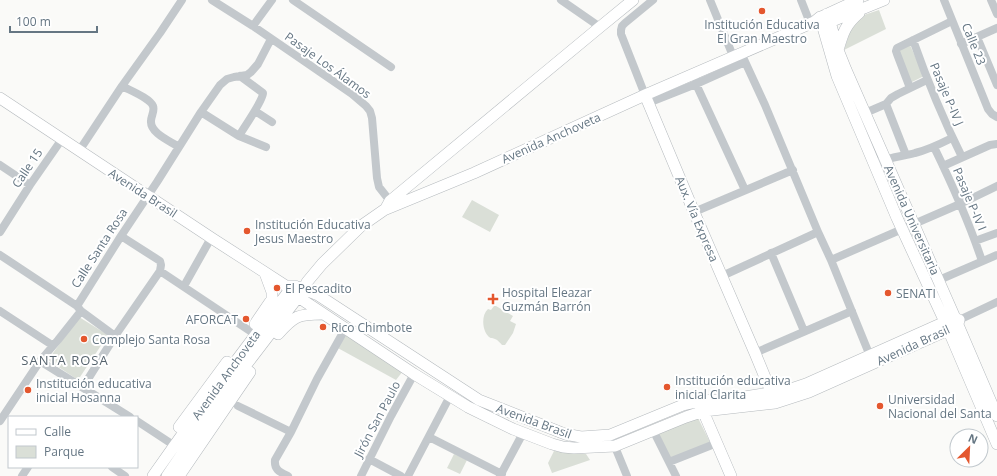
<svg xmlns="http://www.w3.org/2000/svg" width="997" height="476" viewBox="0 0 997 476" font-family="'Open Sans',sans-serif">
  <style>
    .green { fill: #dadfd7 }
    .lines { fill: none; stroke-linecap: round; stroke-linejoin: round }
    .major-casing { stroke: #b5babe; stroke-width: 12 }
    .minor { stroke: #c3c8cc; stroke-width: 8 }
    .major { stroke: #fff; stroke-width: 11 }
    .poi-dot { fill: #e4572e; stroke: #fff; stroke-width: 1.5 }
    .labels { text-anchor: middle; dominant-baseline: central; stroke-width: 4; stroke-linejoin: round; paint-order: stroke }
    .poi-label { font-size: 12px; fill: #657683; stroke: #fff; text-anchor: start }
    .street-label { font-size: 12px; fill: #657683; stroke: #fff }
    .neighbourhood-label { font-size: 13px; letter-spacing: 1px; fill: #57646e; stroke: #fff }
  </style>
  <rect width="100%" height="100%" fill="#fafaf8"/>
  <path class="green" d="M879,10L886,29L844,50L852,26L861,16Z
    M910,45L924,76L910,83L897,51Z
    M472,200L499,215L490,232L462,217Z
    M494,306H496L513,316L510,321L516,324L513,333L505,345H502C500,343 498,340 495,339C491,337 492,339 489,337C482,331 481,315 488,309L491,310Z
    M79,317L108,335L78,380L48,360Z
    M344,334L403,371L396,380L336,347Z
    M697,416L710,442L669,460L656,432Z
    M554,451L586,454L590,460L552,473L548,463Z
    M454,454L467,460L460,474L447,468Z"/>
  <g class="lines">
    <g class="major-casing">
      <path id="major" d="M827,14L830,22L838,50L846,70L955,318L997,416
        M820,17L837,76L897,218L945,322L997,444
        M825,24L884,0
        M838,50C843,33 845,25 859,13
        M645,95L694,212L755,353L774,399
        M0,98L213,239L286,286H295L318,295L479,400L565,434L581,437L610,435L683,405L701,401L732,399L788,390L806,384L945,322L955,318L959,320L958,324L948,330L809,392L775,403L704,411L686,417L615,446L574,448L563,447L552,444L513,429L468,407L414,374L289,291L286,286
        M386,208L390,201L600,27L633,0
        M255,324L272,299V292L265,273
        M278,334C294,316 298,314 322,314
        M702,404L706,418L731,476
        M179,427L227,362
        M153,476C197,413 242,352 289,291L295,286
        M167,476L184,451L246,365L298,297L304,289L307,282L322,264L361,226L384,210L474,173L645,95L814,22L819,18L858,0
        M179,476L250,372"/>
    </g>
    <path class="minor" d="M212,0L253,26L352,94L366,106L370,111L372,118L377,178L379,187L390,201
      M293,0L391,67
      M561,0L600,27
      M710,0L733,56
      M801,0L810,23
      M944,0L988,109L992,114L997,117
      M991,0L997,14
      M253,26L272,0
      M977,37L997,85
      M913,40C927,80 943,119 962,157
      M961,44L997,28
      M741,53L765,105L818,232
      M694,74L696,84L745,190
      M122,86C129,90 150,98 153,106C155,111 151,116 151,121C150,133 170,141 179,147
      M910,88L897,54L896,51L897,48L952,21
      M645,95L621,34V30L622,26L625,23L653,0
      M648,103L696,84L745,62
      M886,104L906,155
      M255,111L272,122
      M201,112L239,136L266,147
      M865,113L886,104L891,98L898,94L927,80
      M239,136C244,127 263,101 263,93L240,76
      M934,147C952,184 969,222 982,261
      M79,151L122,86L160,33L182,0
      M881,161C892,157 904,156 915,153C928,150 940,144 952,138
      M0,165L30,185
      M943,166L990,145L997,144
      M694,212L793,170
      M0,232L30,185L62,139
      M975,241L997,233
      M771,253L804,331
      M0,255L77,306
      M831,260L960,204L997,186
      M160,271L250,331L255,336
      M722,276L818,232L831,260L870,356
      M939,280L997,255
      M184,286L211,238
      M0,311L52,345
      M81,311L115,336
      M959,320L997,302
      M755,353L852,311
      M40,361L130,417
      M83,387L115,336L160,271L161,265L160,261L121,236
      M238,406L291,432
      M0,421L40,361L58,340L81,311L77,306L121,236L157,182L201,112L220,85L227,79L234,77L247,75L251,72L258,64L271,39
      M137,421L178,448
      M653,430L676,476
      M429,437L502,474
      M613,442L627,476
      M369,459L401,476
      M669,462L717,443
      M112,467L125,476
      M22,476L28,467
      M288,476C280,472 274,470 275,460L291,432L317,379L345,329
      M361,476L391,416L414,374
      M408,476L450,396
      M500,476L523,433"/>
    <use href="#major" class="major"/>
  </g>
  <g class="poi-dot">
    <circle cx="762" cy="11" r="4"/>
    <circle cx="247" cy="231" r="4"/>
    <circle cx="277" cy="288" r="4"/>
    <circle cx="888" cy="293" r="4"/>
    <path d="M491 293h4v4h4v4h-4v4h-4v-4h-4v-4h4z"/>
    <circle cx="246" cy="319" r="4"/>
    <circle cx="323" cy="327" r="4"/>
    <circle cx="84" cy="339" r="4"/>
    <circle cx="667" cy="387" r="4"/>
    <circle cx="28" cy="390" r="4"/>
    <circle cx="880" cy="406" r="4"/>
  </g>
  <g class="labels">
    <g class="poi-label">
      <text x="762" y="24" text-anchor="middle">Institución Educativa<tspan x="762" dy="14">El Gran Maestro</tspan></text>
      <text x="255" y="224">Institución Educativa<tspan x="255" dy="14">Jesus Maestro</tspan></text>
      <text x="285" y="288">El Pescadito</text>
      <text x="502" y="292">Hospital Eleazar<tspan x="502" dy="14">Guzmán Barrón</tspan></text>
      <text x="896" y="293">SENATI</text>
      <text x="238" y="319" text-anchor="end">AFORCAT</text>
      <text x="331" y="327">Rico Chimbote</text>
      <text x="92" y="339">Complejo Santa Rosa</text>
      <text x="675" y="380">Institución educativa<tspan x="675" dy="14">inicial Clarita</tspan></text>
      <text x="36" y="383">Institución educativa<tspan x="36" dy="14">inicial Hosanna</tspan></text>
      <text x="888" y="399">Universidad<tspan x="888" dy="14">Nacional del Santa</tspan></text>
    </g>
    <g class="street-label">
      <text transform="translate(974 44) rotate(68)">Calle 23</text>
      <text transform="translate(328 65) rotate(36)">Pasaje Los Álamos</text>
      <text transform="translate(947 94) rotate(67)">Pasaje P-IV J</text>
      <text transform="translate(551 138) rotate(-24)">Avenida Anchoveta</text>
      <text transform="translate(27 168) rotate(-56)">Calle 15</text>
      <text transform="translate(143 193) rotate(33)">Avenida Brasil</text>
      <text transform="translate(970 199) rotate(67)">Pasaje P-IV I</text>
      <text transform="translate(697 219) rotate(67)">Aux. Vía Expresa</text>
      <text transform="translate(912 220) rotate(66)">Avenida Universitaria</text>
      <text transform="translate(99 248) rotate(-57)">Calle Santa Rosa</text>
      <text transform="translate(913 345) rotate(-25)">Avenida Brasil</text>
      <text transform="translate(226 375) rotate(-54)">Avenida Anchoveta</text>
      <text transform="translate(377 419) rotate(-62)">Jirón San Paulo</text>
      <text transform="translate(534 421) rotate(20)">Avenida Brasil</text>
    </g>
    <g class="neighbourhood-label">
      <text x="65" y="360">SANTA ROSA</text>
    </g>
  </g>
  <rect x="8" y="416" width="130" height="52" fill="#ffffff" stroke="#c1c8cd"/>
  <rect x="16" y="429" width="20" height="6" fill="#ffffff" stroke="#c1c8cd"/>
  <text x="44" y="436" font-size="12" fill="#657683">Calle</text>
  <rect x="16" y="446" width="20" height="12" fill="#dadfd7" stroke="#c1c8cd"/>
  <text x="44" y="456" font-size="12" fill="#657683">Parque</text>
  <g transform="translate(969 448) rotate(24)"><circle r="19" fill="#ffffff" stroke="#c1c8cd"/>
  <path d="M0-3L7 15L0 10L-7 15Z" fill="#e4572e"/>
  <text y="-6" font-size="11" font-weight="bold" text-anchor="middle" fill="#657683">N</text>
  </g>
  <path d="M10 26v6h87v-6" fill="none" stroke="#657683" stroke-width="2"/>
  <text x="16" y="26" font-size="12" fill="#657683" stroke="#ffffff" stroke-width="3" paint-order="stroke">100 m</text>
</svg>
